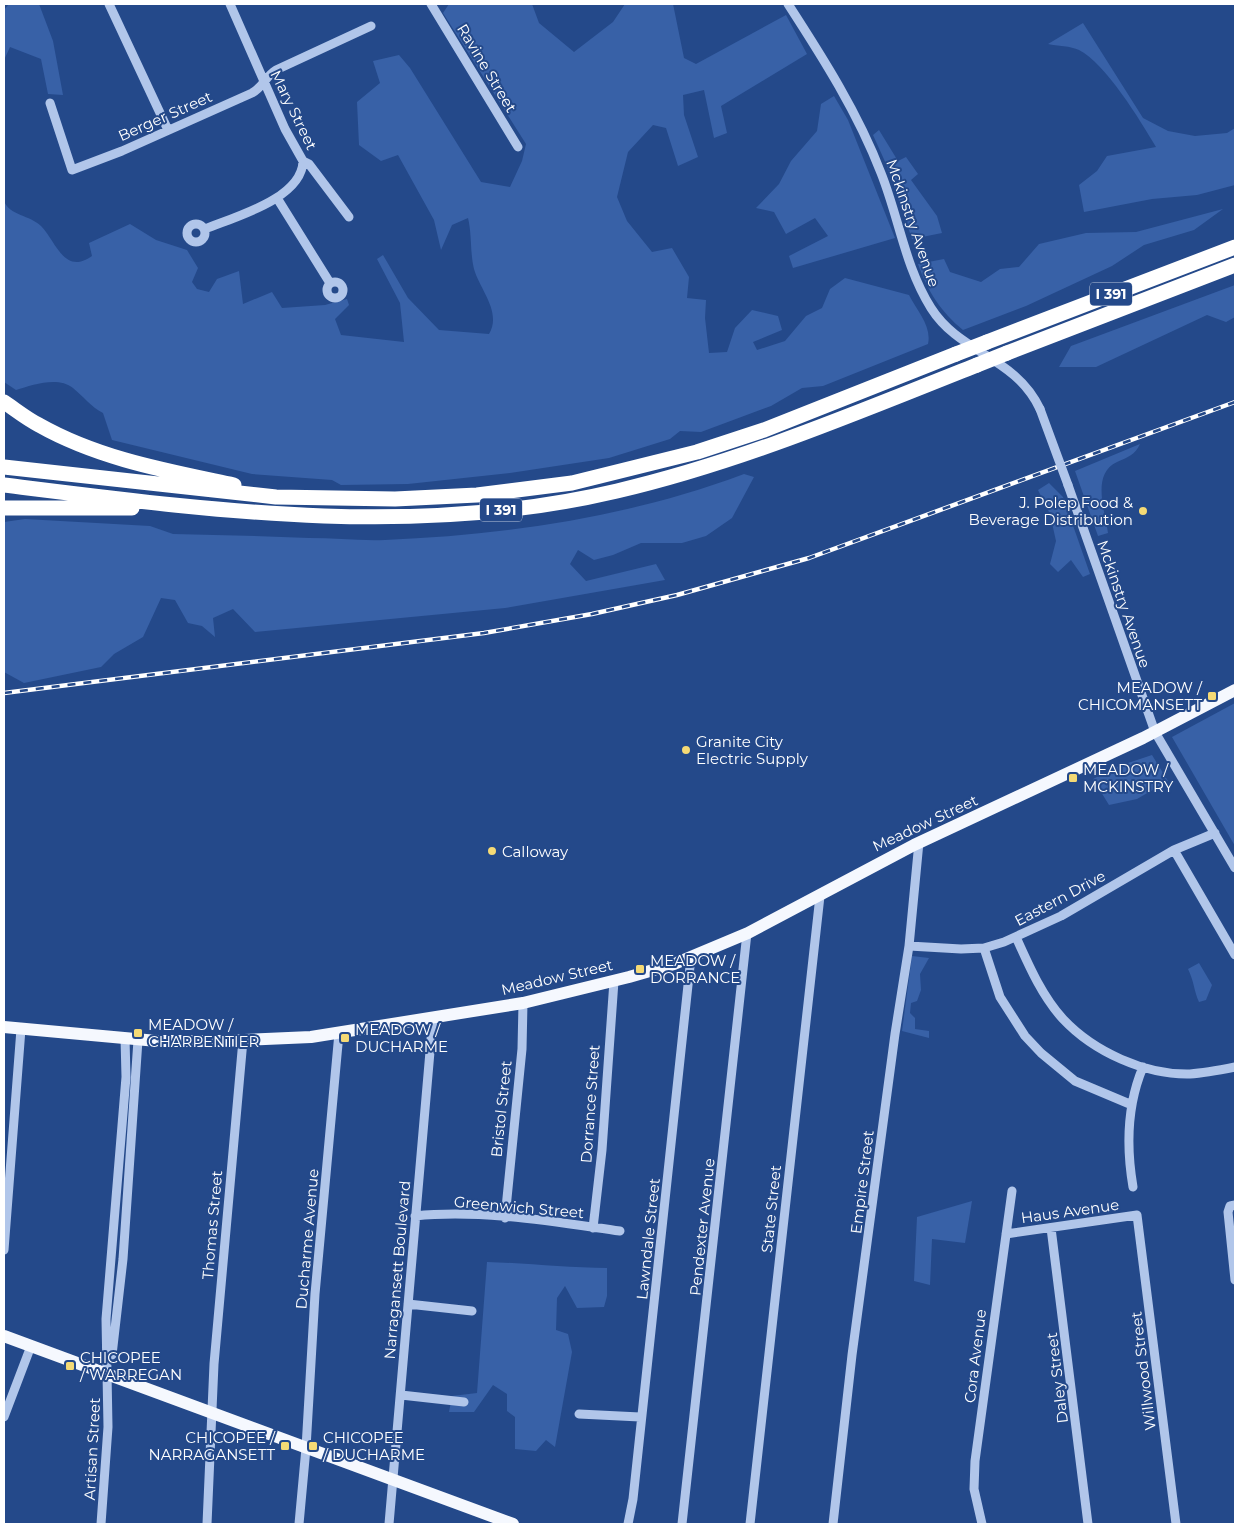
<svg xmlns="http://www.w3.org/2000/svg" width="1239" height="1528" viewBox="0 0 1239 1528" font-family="Montserrat,sans-serif">
  <style>
    .green { fill: #3861a7 }
    .lines { fill: none; stroke-linecap: round; stroke-linejoin: round }
    .minor { stroke: #b1c6ea; stroke-width: 9 }
    .major { stroke: #f5f8fe; stroke-width: 12 }
    .highway { stroke: #fff; stroke-width: 15 }
    .rail-casing { stroke: #fff; stroke-width: 4.5 }
    .rail { stroke: #24498a; stroke-width: 2.5; stroke-dasharray: 8; stroke-linecap: butt }
    .minor-bridge { stroke: #b1c6ea; stroke-width: 9 }
    .highway-bridge { stroke: #fff; stroke-width: 15 }
    .poi-dot { fill: #f5da75; stroke: #24498a; stroke-width: 2 }
    .labels { text-anchor: middle; dominant-baseline: central; stroke-width: 4; stroke-linejoin: round; paint-order: stroke }
    .shield { fill: #24498a; stroke: #bdc8dc; stroke-width: 1 }
    .shield-label { font-size: 14px; font-weight: bold; fill: #fff }
    .street-label { font-size: 15px; fill: #fff; stroke: #24498a }
    .poi-label { font-size: 15px; fill: #fff; stroke: #24498a; text-anchor: start }
  </style>
  <rect width="100%" height="100%" fill="#24498a"/>
  <path class="green" d="M9,4H39L53,41L63,95L48,94L41,59L10,47L4,60V10Z
    M449,4H532L539,23L574,52L613,22L625,4H673L684,58L696,64L786,15L807,54L721,106L727,133L714,138L704,90L683,95L684,115L698,157L678,166L666,128L653,125L628,152L617,197L627,221L652,252L672,248L689,277L687,298L706,300L705,318L709,353L727,352L735,328L752,310L778,316L782,330L753,342L757,350L785,341L806,316L822,308L830,289L845,278L909,295C917,311 932,326 928,344L823,386L802,388L771,406L701,432L680,431L670,439L609,458L510,473L408,484L341,485L332,480L252,474L112,440L103,413C91,407 83,396 73,388C58,376 32,385 16,390L4,382V201C10,216 30,215 41,226C56,241 64,276 92,256L89,243L130,224L156,240L187,250L198,268L192,282L197,289L209,292L217,279L239,271L243,304L272,292L282,308L325,305L347,299L349,305L335,319L341,335L404,342L400,303L377,259L383,255L408,298L439,330L489,334C502,312 480,290 474,269C470,253 472,234 468,218L452,225L441,250L434,220L398,155L381,161L359,145L357,102L380,83L373,61L399,55L410,68L481,182L510,187L522,161L526,144L443,13Z
    M1083,23L1143,118L1168,131L1195,136L1227,133L1235,128V185L1197,195L1152,199L1084,212L1079,185L1097,171L1107,156L1156,147C1140,120 1106,64 1079,50C1071,46 1057,46 1048,44Z
    M834,96L848,120L895,238L793,268L789,256L828,236L815,218L786,234L774,212L756,208L779,184L791,161L817,131L821,104Z
    M879,130L898,161L906,157L918,174L911,180L937,216L942,233L912,239L887,166L873,135Z
    M1223,209L1194,230L1144,245L1112,266L1026,306L963,330C941,312 928,292 918,264L944,259L950,272L981,282L1000,269L1019,267L1039,244L1086,233L1136,232Z
    M1235,285V317L1226,322L1207,315L1096,367H1059L1071,346Z
    M1140,444C1135,455 1128,457 1117,462C1091,474 1105,511 1108,533L1098,536L1075,471Z
    M744,474L754,477L732,518L706,536L682,543H641L613,555L594,560L578,550L570,564L586,581L656,564L665,580L505,608L255,632L233,609L213,618L215,637L202,626L188,623L175,600L161,598L143,637L114,654L101,667L24,683L4,672V522L25,519L150,526L173,534C218,535 264,536 309,538C334,538 360,541 385,540C508,535 629,517 744,474Z
    M1049,483L1063,497L1090,574L1083,577L1071,560L1058,572L1050,564L1056,541L1050,514L1038,490Z
    M1235,703V846L1172,737Z
    M1152,755L1168,781L1137,799L1109,805L1093,779L1119,766Z
    M912,956L929,958L920,974L921,990L917,1001L911,1003L910,1013L915,1018V1029L929,1031V1038L902,1031Z
    M1199,963L1212,985L1206,1000L1199,1002C1194,991 1194,981 1188,969Z
    M972,1201L965,1243L932,1239L930,1285L914,1281L917,1217Z
    M487,1262C527,1263 567,1268 607,1268V1296L604,1307L577,1308L565,1286L557,1298L556,1330L568,1334L572,1352L555,1447L546,1440L536,1451L515,1449V1417L507,1411V1394L493,1385L474,1412H449L452,1396L477,1393Z"/>
  <g class="lines">
    <path class="minor" d="M109,4L168,130
      M230,4L285,129L303,161L309,164L349,217
      M431,4L518,147
      M788,4C823,58 858,113 881,173C899,218 905,267 931,308C960,354 1015,356 1040,409
      M50,103L72,170L122,151L252,93C263,87 266,76 276,70L371,26
      M277,198L330,283
      M187 233a9 9 0 1 1 18 0a9 9 0 1 1-18 0Z
      M205,229C234,217 302,199 303,161
      M327 290a8 8 0 1 1 16 0a8 8 0 1 1-16 0Z
      M1068,485L1155,732L1235,868
      M1174,850L1235,955
      M1016,937C1029,966 1042,996 1063,1019C1094,1052 1145,1075 1190,1074C1205,1073 1220,1070 1235,1067
      M909,946L961,949L984,948L1004,942L1061,916L1174,850L1215,833
      M984,948L1000,997L1025,1036L1041,1053L1075,1081L1132,1105
      M1133,1187C1126,1146 1127,1105 1143,1067
      M1235,1205L1230,1206L1228,1212L1235,1280
      M415,1216C481,1209 555,1222 620,1231
      M505,1218L522,1049L523,1003
      M593,1228L602,1150L614,981
      M1051,1228L1088,1524
      M1006,1234L1137,1215L1176,1524
      M4,1250L21,1029
      M408,1304L472,1311
      M112,1355L123,1259L138,1040
      M401,1395L464,1402
      M579,1414L640,1417
      M4,1417L31,1346
      M101,1524L108,1427L106,1319L126,1077L125,1038
      M207,1524L214,1364L243,1040
      M299,1524L306,1448L315,1294L339,1033
      M389,1524L433,1017
      M628,1524L633,1499L691,957
      M682,1524L747,933
      M750,1524L820,896
      M833,1524L852,1355L895,1034L909,946L919,842
      M982,1524L974,1489L975,1461L1012,1191"/>
    <path class="major" d="M4,1027L157,1041H221L311,1037L523,1003L629,977L674,964L748,933L914,845L1143,738L1235,690
      M4,1336L513,1524"/>
    <path class="highway" d="M987,342L1235,247
      M1007,353L1235,265
      M4,402C16,410 27,419 39,425C99,459 168,471 234,485
      M4,467L276,497L395,499L477,495L572,483L697,452L764,430L956,354
      M4,485C207,510 415,539 617,491C741,462 858,412 977,365
      M4,508H132"/>
    <g class="rail-casing">
      <path id="rail" d="M4,693L484,633L592,614L677,595L809,558L1235,402"/>
    </g>
    <use href="#rail" class="rail"/>
    <path class="minor-bridge" d="M1040,409L1068,485"/>
    <path class="highway-bridge" d="M956,354L987,342
      M977,365L1007,353"/>
  </g>
  <g class="poi-dot">
    <circle cx="1143" cy="511" r="5"/>
    <rect x="1207" y="691" width="10" height="10" rx="2.5"/>
    <circle cx="686" cy="750" r="5"/>
    <rect x="1068" y="773" width="10" height="10" rx="2.5"/>
    <circle cx="492" cy="851" r="5"/>
    <rect x="635" y="964" width="10" height="10" rx="2.5"/>
    <rect x="133" y="1028" width="10" height="10" rx="2.5"/>
    <rect x="340" y="1033" width="10" height="10" rx="2.5"/>
    <rect x="65" y="1361" width="10" height="10" rx="2.5"/>
    <rect x="280" y="1441" width="10" height="10" rx="2.5"/>
    <rect x="308" y="1441" width="10" height="10" rx="2.5"/>
  </g>
  <g class="labels">
    <g class="shield">
      <rect x="1090" y="282.5" width="42" height="23" rx="4"/>
      <rect x="480" y="498.5" width="42" height="23" rx="4"/>
    </g>
    <g class="shield-label">
      <text x="1111" y="294">I 391</text>
      <text x="501" y="510">I 391</text>
    </g>
    <g class="street-label">
      <text transform="translate(487 68) rotate(59)">Ravine Street</text>
      <text transform="translate(294 110) rotate(64)">Mary Street</text>
      <text transform="translate(165 116) rotate(-24)">Berger Street</text>
      <text transform="translate(913 223) rotate(71)">Mckinstry Avenue</text>
      <text transform="translate(1124 604) rotate(71)">Mckinstry Avenue</text>
      <text transform="translate(925 823) rotate(-25)">Meadow Street</text>
      <text transform="translate(1060 898) rotate(-28)">Eastern Drive</text>
      <text transform="translate(557 977) rotate(-13)">Meadow Street</text>
      <text transform="translate(590 1104) rotate(-86)">Dorrance Street</text>
      <text transform="translate(501 1109) rotate(-84)">Bristol Street</text>
      <text transform="translate(862 1182) rotate(-83)">Empire Street</text>
      <text transform="translate(519 1207) rotate(5)">Greenwich Street</text>
      <text transform="translate(771 1209) rotate(-84)">State Street</text>
      <text transform="translate(1070 1211) rotate(-8)">Haus Avenue</text>
      <text transform="translate(212 1225) rotate(-85)">Thomas Street</text>
      <text transform="translate(702 1227) rotate(-84)">Pendexter Avenue</text>
      <text transform="translate(307 1239) rotate(-85)">Ducharme Avenue</text>
      <text transform="translate(648 1239) rotate(-84)">Lawndale Street</text>
      <text transform="translate(397 1270) rotate(-85)">Narragansett Boulevard</text>
      <text transform="translate(975 1356) rotate(-83)">Cora Avenue</text>
      <text transform="translate(1143 1371) rotate(-97)">Willwood Street</text>
      <text transform="translate(1057 1378) rotate(-97)">Daley Street</text>
      <text transform="translate(92 1449) rotate(-87)">Artisan Street</text>
    </g>
    <g class="poi-label">
      <text x="1133" y="502" text-anchor="end">J. Polep Food &amp;<tspan x="1133" dy="17">Beverage Distribution</tspan></text>
      <text x="1202" y="687" text-anchor="end">MEADOW /<tspan x="1202" dy="17">CHICOMANSETT</tspan></text>
      <text x="696" y="741">Granite City<tspan x="696" dy="17">Electric Supply</tspan></text>
      <text x="1083" y="769">MEADOW /<tspan x="1083" dy="17">MCKINSTRY</tspan></text>
      <text x="502" y="851">Calloway</text>
      <text x="650" y="960">MEADOW /<tspan x="650" dy="17">DORRANCE</tspan></text>
      <text x="148" y="1024">MEADOW /<tspan x="148" dy="17">CHARPENTIER</tspan></text>
      <text x="355" y="1029">MEADOW /<tspan x="355" dy="17">DUCHARME</tspan></text>
      <text x="80" y="1357">CHICOPEE<tspan x="80" dy="17">/ WARREGAN</tspan></text>
      <text x="275" y="1437" text-anchor="end">CHICOPEE /<tspan x="275" dy="17">NARRAGANSETT</tspan></text>
      <text x="323" y="1437">CHICOPEE<tspan x="323" dy="17">/ DUCHARME</tspan></text>
    </g>
  </g>
  <rect width="1239" height="1528" fill="none" stroke="#ffffff" stroke-width="10"/>
</svg>
